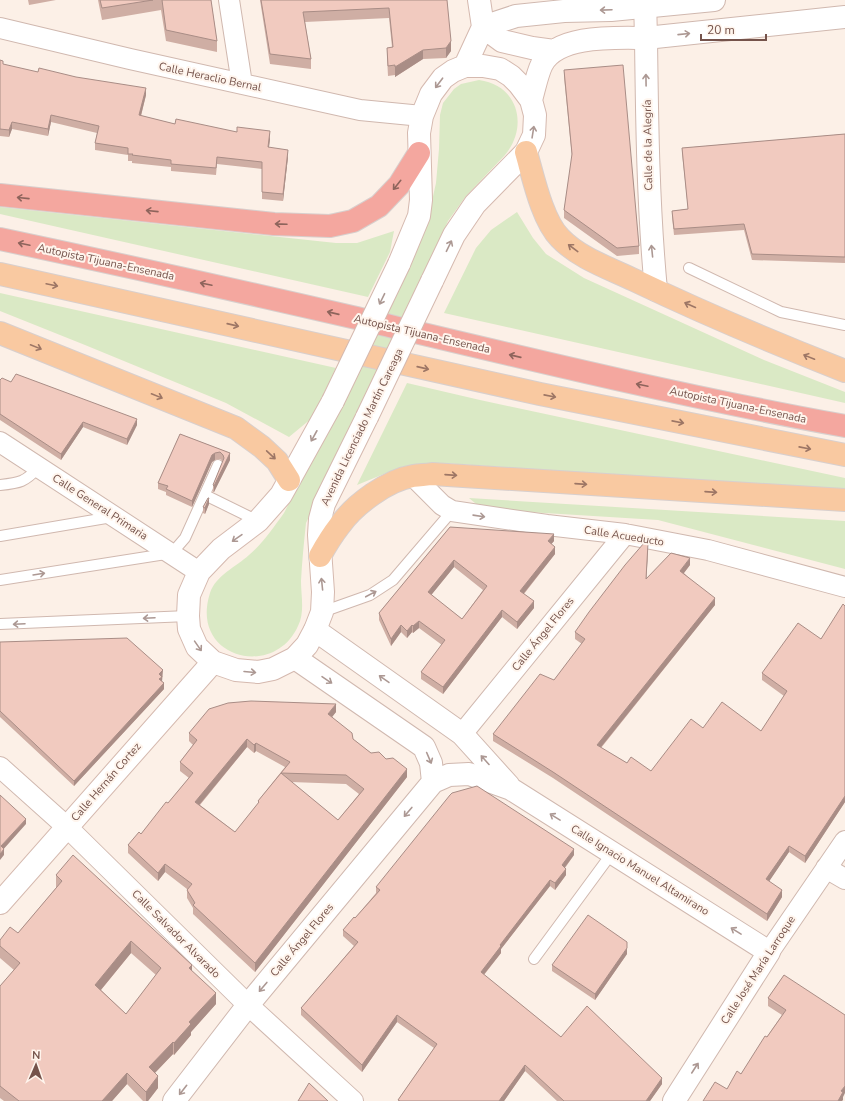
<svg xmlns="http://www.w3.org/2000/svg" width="845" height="1101" viewBox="0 0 845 1101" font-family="'Nunito Sans',sans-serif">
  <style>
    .green { fill: #dae9c5 }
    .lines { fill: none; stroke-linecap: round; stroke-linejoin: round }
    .service-casing { stroke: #d0b8af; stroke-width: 12 }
    .minor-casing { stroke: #d0b8af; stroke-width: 22 }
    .tertiary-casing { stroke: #d0b8af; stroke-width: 24 }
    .secondary-casing { stroke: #d5b9af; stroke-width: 24 }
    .primary-casing { stroke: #d8cfcd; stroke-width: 24 }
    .motorway-casing { stroke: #d8cfcd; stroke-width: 24 }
    .service { stroke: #fff; stroke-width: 10 }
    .minor { stroke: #fff; stroke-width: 20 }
    .tertiary { stroke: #fff; stroke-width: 22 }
    .secondary { stroke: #fff; stroke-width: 22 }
    .primary { stroke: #f9c9a1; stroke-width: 22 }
    .motorway { stroke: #f4a79f; stroke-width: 22 }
    .secondary-bridge-casing { stroke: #d5b9af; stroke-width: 24; stroke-linecap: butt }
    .secondary-bridge { stroke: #fff; stroke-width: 22 }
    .wall { fill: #cfaea4; fill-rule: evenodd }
    .shaded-wall { fill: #a98d86 }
    .building { fill: #f1cabf; stroke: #a98d86; fill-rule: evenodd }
    .oneway { stroke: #ac9893 }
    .oneway2 { stroke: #8e645c }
    .oneway3 { stroke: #9d7665 }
    .labels { text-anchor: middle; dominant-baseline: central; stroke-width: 4; stroke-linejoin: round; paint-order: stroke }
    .street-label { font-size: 11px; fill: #75534b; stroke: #fff5ed }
  </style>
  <rect width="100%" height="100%" fill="#fcf0e7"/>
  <path class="green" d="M479,80C518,85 529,126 505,155L466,196L448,221L409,311L306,523C304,542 302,561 301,581C301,596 305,612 298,626C274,680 189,658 210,593C216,575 236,567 249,555C263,543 273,528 284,513L389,307L429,214L436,183L439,149L440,115L443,103L454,89L461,84Z
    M0,207L336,243H357L394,231L390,252L368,297L0,214Z
    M517,212L533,238L546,254L584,278L764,360L845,392V403L444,313L476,248L491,230Z
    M0,293L336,368L312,418L289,437L226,403L85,345L0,311Z
    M407,383L480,400L845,478V490L442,463H427L401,467L357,485Z
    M469,498L845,521V569L658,520L482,509Z"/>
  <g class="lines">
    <g class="service-casing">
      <path id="service" d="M689,268L781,312L845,325
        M0,485C20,483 25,482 39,467
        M205,495L258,521
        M0,536L112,517
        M0,580L172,553L185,538L218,465
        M322,612L370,595L393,580L452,511
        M0,624L188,616
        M534,959L612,853"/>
    </g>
    <g class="minor-casing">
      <path id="minor" d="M229,0L242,84
        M0,28L130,59L360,110L422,116
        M0,442L199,572
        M413,476L442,505L452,511L547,525L625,534L708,550L845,587
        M462,734L625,534
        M0,767L67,827L248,1005L353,1101
        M826,868L845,879
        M769,952L845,841"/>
    </g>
    <g class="tertiary-casing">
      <path id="tertiary" d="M483,27L516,16L564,11L611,10L714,0
        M656,290C648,206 647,122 646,38L845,17
        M315,630L462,734L509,786
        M295,658L424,747L431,763L433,782
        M174,1101L248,1005L433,782L449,775L469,774L511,789L769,952L674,1101"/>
    </g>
    <g class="secondary-casing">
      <path id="secondary" d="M483,27L502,41L532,48L554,51
        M465,66L483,27L479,0
        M531,100C534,90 537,74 542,64C558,34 616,38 646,38L645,0
        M399,264L419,216L421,200L419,133L422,116L431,94L443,78L453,71L465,66H483L500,69L511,76L519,84L531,100L535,115L534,135L526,152L475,204L454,235L432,281
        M333,401L281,495L258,521L221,549L199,572L189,595L188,616L189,629L197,647L213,662L236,670L258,672L273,669L295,658L307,645L315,630L322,612L323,592L319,535L320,519L324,504L367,417
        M0,903L213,662"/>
    </g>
    <g class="primary-casing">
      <path id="primary" d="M526,152C533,176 542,220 560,238C579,258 609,268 634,280C703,313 774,343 845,371
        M0,274L540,394L845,455
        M0,333L236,428L262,447L277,461L289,480
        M320,556C326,545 333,534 340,525C355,504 388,480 413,476C420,475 426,475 432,474L845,500"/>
    </g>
    <g class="motorway-casing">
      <path id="motorway" d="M0,195L274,224L330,226L353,221L379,206L399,185L419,153
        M0,239C118,264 235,290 352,317C516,356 679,396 845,426"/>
    </g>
    <use href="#service" class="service"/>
    <use href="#minor" class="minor"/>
    <use href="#tertiary" class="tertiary"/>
    <use href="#secondary" class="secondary"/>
    <use href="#primary" class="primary"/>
    <use href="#motorway" class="motorway"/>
    <g class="secondary-bridge-casing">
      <path id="secondary-bridge" d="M333,401L399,264
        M367,417L432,281"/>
    </g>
    <use href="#secondary-bridge" class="secondary-bridge"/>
  </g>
  <path class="wall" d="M28,0H56L29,5Z
    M98,0H211L217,41V52L166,41L161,10L102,20Z
    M260,0H447L451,51L446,58L423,59L395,77V75L388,76L387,57V48L392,47L389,18L305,22L311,59V69L270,64Z
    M0,60L3,65L146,95L141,116L175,124L237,132L270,139L269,147L288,157L283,201L262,199V169L217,164L216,175L171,171V167L132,163V161H128V155L95,150V143L97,133L51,122L48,136L12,129L9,137L0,136Z
    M564,70L639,246V254L617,256L564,218V210L572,157L564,77Z
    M845,134V263L752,260L744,230L674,235L672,217V211L688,209L682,153V148Z
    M0,380L11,382L137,425L127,445L83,427L61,460L0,420Z
    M180,434L230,453V460L214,492H213V485L223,461L220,459L215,460L212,462L192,507L166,495V492L158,489V483Z
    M209,504L205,514L203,513V507Z
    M450,527L554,541L551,544L555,554L524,594L534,608L517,629L502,617L443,694L421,679V672L442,645L419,628L413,633L412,632L407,638L401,632L391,646L379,620V613ZM454,567L483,590L462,619L431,595Z
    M648,550L646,579L690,565L684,573L715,605L601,748L627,763L651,771L703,728L761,731L784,696L762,680V673L821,639L845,606V802L805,863L789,852L769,881L782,897L767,921L553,778L493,741V734L554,680L582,644L575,639V632Z
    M0,642L163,676L162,677V682L164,689L74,786L0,717Z
    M336,712L332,717L353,739L371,753L407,777L255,972L193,914V908L187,898V889L165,872L158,881L128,853V845L141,834L168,803L189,778L180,771V762L193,745L189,741V733ZM247,747L254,753L256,751L285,767L258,801V804L235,832L200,805ZM291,782L346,784L359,794L338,820Z
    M574,855L565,868L566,875L555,890L550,886L501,949V953L484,975L561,1037L662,1084L650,1101H557L525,1071L504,1101H398V1100L434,1048L397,1022L362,1072L301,1015V1008L354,946L343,936V930L355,918L376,893V887Z
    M56,875L192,971L216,1004L191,1032V1035L174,1055L173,1054L155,1073L158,1088L148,1101H143L127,1084L112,1101H4L0,1098V986L14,970L0,958V940L18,933L56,888ZM131,953L156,975L126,1014L101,990Z
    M627,954L595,1000L552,971V965Z
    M784,975L843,1097L842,1101H703L727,1089L741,1074L782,1015L768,1006V998Z"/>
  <path class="shaded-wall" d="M451,41V51L446,58V48Z
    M423,50V59L395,77V67Z
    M146,88V95L139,123V115Z
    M51,115V122L48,136V129Z
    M12,122V129L9,137V130Z
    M270,131V139L268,154V147Z
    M288,150V157L283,201V194Z
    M137,419V425L127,445V439Z
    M83,422V427L61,460V454Z
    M215,453V460L212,462L192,507V501L212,455Z
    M230,453V460L214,492V486Z
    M209,498V504L205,514V508Z
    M554,534V541L548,548V541Z
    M648,543V550L646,586V579Z
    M555,547V554L520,598V591Z
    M690,558V565L680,578V571Z
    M454,560V567L428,599V592Z
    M715,598V605L597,752V745Z
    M534,601V608L517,629V622Z
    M502,610V617L443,694V687Z
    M419,621V628L413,633V626Z
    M401,625V632L391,646V639Z
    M412,625V632L407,638V631Z
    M163,670L162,682L159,685V674Z
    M164,683V689L74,786V781Z
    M336,704V712L328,722V714Z
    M247,739V747L195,810V802Z
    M256,743V751L254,753V745Z
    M407,769V777L255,972V963Z
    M845,796V802L805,863V856Z
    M26,819V824L1,852V846Z
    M789,846V852L766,886V879Z
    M4,849V855L0,860V854Z
    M574,849V855L562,871V865Z
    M165,864V872L158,881V873Z
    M566,869V875L555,890V883Z
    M550,880V886L501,949V953L481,978V972L500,945Z
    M782,890V897L767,921V914Z
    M131,941V953L95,997V985Z
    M627,948V954L595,1000V994Z
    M192,965V977L189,968Z
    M216,993V1004L191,1032V1035L174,1055V1043L189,1022Z
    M397,1015V1022L362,1072V1065Z
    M173,1042V1054L149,1079V1067Z
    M525,1065V1071L504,1101H499Z
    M127,1073V1084L112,1101H102Z
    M158,1076V1088L148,1101H146V1092Z
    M662,1078V1084L650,1101H646Z
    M845,1086V1093L843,1097V1100L842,1101H838L841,1091Z"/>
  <path class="building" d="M100,0H153L102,8Z
    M162,0H211L217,41L166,30Z
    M261,0H447L451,41L446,48L423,50L395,67V65L388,66L387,48L393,47L389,8L303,12L311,59L270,54Z
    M0,60L3,61V64L38,72L39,68L76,77L146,88L139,115L175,124L176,119L237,132V127L270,131L268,147L288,150L283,194L262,192V162L217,157L216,168L171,164V160L132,155L133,154H128V148L95,143L99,126L51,115L48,129L12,122L9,130L0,129Z
    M623,65L639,246L617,248L564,210L572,154L564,70Z
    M845,134V257L752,254L744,224L674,229L672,211L688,209L682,148Z
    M16,374L137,419L127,439L83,422L61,454L0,414V380L2,378L11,382Z
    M180,434L230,453L214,486L213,485L224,458L223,455L220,452L215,453L212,455L192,501L166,489L168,486L158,483Z
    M208,498H209L205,508L203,507Z
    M450,527L554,534L548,541L555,547L520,591L534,601L517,622L502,610L443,687L421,672L445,640L419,621L413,626L412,625L407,631L401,625L391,639L379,613ZM454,560L487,586L462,619L428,592Z
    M644,543H648L646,579L671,553L690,558L680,571L715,598L597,745L627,763L631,757L651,771L691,719L703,728L722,702L761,731L787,691L762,673L798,623L821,639L843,604L845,606V796L805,856L789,846L766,879L782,890L767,914L553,772L493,734L540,674L554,680L585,639L575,632L589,612L625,565Z
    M127,638L163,670L159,674L162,677L159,679L164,683L74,781L0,711V642Z
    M251,701L336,704L328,714L352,733L353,739L371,753L379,752L386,759L393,758L407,769L255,963L193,905L195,903L187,890L192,884L165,864L158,873L128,845L139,832L141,834L166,802L168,803L193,773L180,762L197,740L189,733L209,709L228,703ZM247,739L254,745L256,743L290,762L281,773L346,775L364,789L338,820L281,773L258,801L259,802L235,832L195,802Z
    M477,786L574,849L562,865L566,869L555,883L550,880L500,945L501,946L481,972L561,1037L587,1006L662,1078L646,1101H564L525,1065L499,1101H400L398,1100L437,1044L397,1015L362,1065L301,1008L358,942L343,930L354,917L355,918L380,890L376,887L450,795L452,793Z
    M0,795L26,819L1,846L4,849L0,854Z
    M73,855L192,965L189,968L216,993L189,1022L191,1024L174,1043L173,1042L149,1067L158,1076L146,1092L127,1073L102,1101H19L0,1086V986L20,963L0,946V940L10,927L18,933L62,881L56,875ZM131,941L161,968L126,1014L95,985Z
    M588,915L627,942V948L595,994L552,965Z
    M784,975L845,1015V1086L841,1091L843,1092L838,1101H703L715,1082L727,1089L737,1071L741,1074L765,1036L767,1037L786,1010L768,998Z
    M309,1083L328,1101H298Z"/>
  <defs><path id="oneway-shaft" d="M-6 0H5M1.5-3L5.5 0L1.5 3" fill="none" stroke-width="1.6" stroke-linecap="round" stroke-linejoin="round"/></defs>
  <g class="oneway">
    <use href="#oneway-shaft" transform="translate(606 10) rotate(178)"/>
    <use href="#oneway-shaft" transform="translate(684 34) rotate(-6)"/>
    <use href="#oneway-shaft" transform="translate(646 80) rotate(-91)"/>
    <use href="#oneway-shaft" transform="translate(439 83) rotate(127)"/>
    <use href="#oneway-shaft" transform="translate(533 132) rotate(-81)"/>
    <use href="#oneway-shaft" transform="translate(449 246) rotate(-64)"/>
    <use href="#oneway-shaft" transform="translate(652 251) rotate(-96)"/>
    <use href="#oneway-shaft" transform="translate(382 299) rotate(116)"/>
    <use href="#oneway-shaft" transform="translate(314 436) rotate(119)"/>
    <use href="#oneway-shaft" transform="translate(479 516) rotate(8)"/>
    <use href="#oneway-shaft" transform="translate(237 538) rotate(145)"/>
    <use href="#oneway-shaft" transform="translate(39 574) rotate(-9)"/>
    <use href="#oneway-shaft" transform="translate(322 584) rotate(-96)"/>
    <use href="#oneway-shaft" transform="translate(371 594) rotate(-28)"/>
    <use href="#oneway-shaft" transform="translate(149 618) rotate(177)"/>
    <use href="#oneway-shaft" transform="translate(19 624) rotate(177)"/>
    <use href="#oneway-shaft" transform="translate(198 646) rotate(55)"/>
    <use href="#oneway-shaft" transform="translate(250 672) rotate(5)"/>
    <use href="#oneway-shaft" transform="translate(384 679) rotate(-145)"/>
    <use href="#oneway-shaft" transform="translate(327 680) rotate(34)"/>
    <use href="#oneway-shaft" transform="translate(429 758) rotate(67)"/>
    <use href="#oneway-shaft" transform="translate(485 760) rotate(-132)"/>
    <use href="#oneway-shaft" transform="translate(408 812) rotate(130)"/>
    <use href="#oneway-shaft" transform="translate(555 817) rotate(-148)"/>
    <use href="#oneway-shaft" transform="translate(736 931) rotate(-148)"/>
    <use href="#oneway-shaft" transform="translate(263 987) rotate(130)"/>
    <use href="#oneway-shaft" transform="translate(695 1068) rotate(-57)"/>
    <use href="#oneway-shaft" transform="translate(183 1090) rotate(128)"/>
  </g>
  <g class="oneway2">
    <use href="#oneway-shaft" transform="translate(397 185) rotate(129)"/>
    <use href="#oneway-shaft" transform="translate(23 198) rotate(-174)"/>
    <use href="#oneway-shaft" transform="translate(152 211) rotate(-174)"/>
    <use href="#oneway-shaft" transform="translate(281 224) rotate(-178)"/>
    <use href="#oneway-shaft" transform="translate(24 244) rotate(-168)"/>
    <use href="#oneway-shaft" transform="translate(206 284) rotate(-168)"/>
    <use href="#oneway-shaft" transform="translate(333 313) rotate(-167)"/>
    <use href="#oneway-shaft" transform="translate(515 356) rotate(-167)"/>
    <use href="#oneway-shaft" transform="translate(642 385) rotate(-168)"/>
  </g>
  <g class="oneway3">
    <use href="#oneway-shaft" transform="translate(573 248) rotate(-143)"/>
    <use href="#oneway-shaft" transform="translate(52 285) rotate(12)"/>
    <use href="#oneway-shaft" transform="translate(690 305) rotate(-156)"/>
    <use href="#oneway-shaft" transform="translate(233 325) rotate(13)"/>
    <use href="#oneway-shaft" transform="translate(36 347) rotate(22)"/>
    <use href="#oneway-shaft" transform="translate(809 357) rotate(-158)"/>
    <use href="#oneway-shaft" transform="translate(423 368) rotate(13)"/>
    <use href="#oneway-shaft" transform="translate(157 396) rotate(22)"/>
    <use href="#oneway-shaft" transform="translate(550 396) rotate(11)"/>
    <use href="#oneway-shaft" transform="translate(678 422) rotate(11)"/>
    <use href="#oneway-shaft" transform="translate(805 448) rotate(11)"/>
    <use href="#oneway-shaft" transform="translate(271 455) rotate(43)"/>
    <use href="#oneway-shaft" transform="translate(451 475) rotate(4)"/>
    <use href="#oneway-shaft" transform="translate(581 484) rotate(4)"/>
    <use href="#oneway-shaft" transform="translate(711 492) rotate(4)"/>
  </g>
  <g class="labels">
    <g class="street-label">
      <text transform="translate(210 77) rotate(12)">Calle Heraclio Bernal</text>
      <text transform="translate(648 145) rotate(-91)">Calle de la Alegría</text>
      <text transform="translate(106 262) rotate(12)">Autopista Tijuana-Ensenada</text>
      <text transform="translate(422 334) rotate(13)">Autopista Tijuana-Ensenada</text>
      <text transform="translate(738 405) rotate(12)">Autopista Tijuana-Ensenada</text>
      <text transform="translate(362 427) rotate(-64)">Avenida Licenciado Martín Careaga</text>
      <text transform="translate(100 507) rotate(33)">Calle General Primaria</text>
      <text transform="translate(624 536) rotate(9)">Calle Acueducto</text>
      <text transform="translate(543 634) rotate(-51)">Calle Ángel Flores</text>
      <text transform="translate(106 782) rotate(-49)">Calle Hernán Cortez</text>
      <text transform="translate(640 870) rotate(32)">Calle Ignacio Manuel Altamirano</text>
      <text transform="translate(176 934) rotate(45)">Calle Salvador Alvarado</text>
      <text transform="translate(302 940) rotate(-50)">Calle Ángel Flores</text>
      <text transform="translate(758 970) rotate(-57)">Calle José María Larroque</text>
    </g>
  </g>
  <g transform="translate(36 1065) rotate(2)" stroke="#fff5ed" stroke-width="3" paint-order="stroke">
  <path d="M0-3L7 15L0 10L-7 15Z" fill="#75534b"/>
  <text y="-6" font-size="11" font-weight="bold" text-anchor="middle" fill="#75534b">N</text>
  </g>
  <path d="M701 34v6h65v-6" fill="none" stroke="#75534b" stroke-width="2"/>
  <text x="707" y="34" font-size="12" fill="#75534b" stroke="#fff5ed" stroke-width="3" paint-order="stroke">20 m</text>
</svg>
